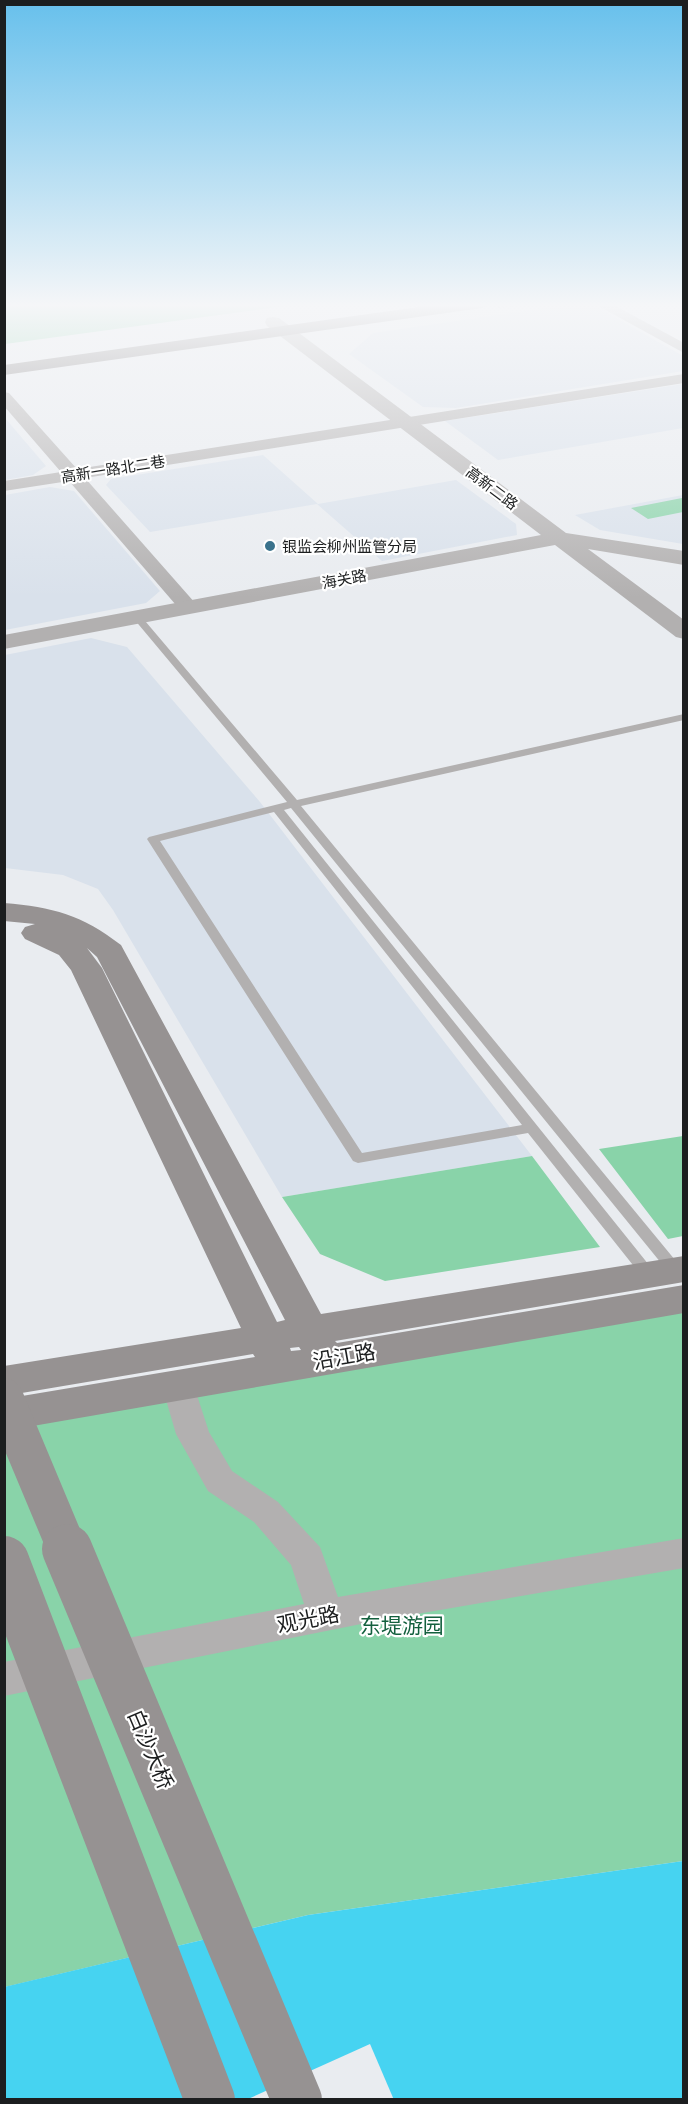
<svg xmlns="http://www.w3.org/2000/svg" width="688" height="2104" viewBox="0 0 688 2104" font-family="Manrope,'Noto Sans SC',sans-serif">
  <style>
    .built { fill: #d9e1eb }
    .green { fill: #89d3a9 }
    .water { fill: #46d3f1 }
    .pier { fill: #e9ecf0 }
    .lines { fill: none; stroke-linecap: round; stroke-linejoin: round }
    .path { stroke: #838688; stroke-width: 2; stroke-dasharray: 2 2; stroke-linecap: butt }
    .service { fill: #b2b0b0; fill-rule: evenodd }
    .minor { fill: #b2b0b0; fill-rule: evenodd }
    .tertiary { fill: #b2b0b0; fill-rule: evenodd }
    .secondary { fill: #969292; fill-rule: evenodd }
    .primary { fill: #817d7d; fill-rule: evenodd }
    .secondary-bridge-far1 { stroke: #969292; stroke-width: 39 }
    .secondary-bridge { stroke: #969292; stroke-width: 50 }
    .poi-dot { fill: #3a728c; stroke: #fff; stroke-width: 2 }
    .labels { text-anchor: middle; dominant-baseline: central; stroke-width: 4.5; stroke-linejoin: round; paint-order: stroke }
    .far-street-label { font-size: 15px; fill: #1c1e1f; stroke: #fff }
    .far-poi-label { font-size: 15px; fill: #1c1e1f; stroke: #fff; text-anchor: start }
    .near-street-label { font-size: 21px; fill: #1c1e1f; stroke: #fff }
    .near-park-label { font-size: 21px; fill: #13603e; stroke: #fff }
  </style>
  <rect width="100%" height="100%" fill="#e9ecf0"/>
  <path class="built" d="M581,303L593,305L683,356V371L456,408L423,407L349,354L373,333Z
    M683,384V428L498,460L445,421Z
    M5,418L46,466L33,475L5,480Z
    M263,455L318,504L456,480L516,524L517,535L382,561L317,504L150,532L106,485L111,479Z
    M50,487L74,491L160,591L146,603L5,630V495Z
    M683,495V544L600,530L575,515Z
    M91,638L127,647L260,802L532,1156L282,1197L113,910L98,889L63,875L5,868V655Z"/>
  <path class="green" d="M4,303H307L5,344Z
    M682,498L683,512L648,519L631,508Z
    M683,1136V1236L668,1239L599,1149Z
    M532,1156L600,1247L385,1281L320,1254L282,1197Z
    M683,1299V1861L308,1915L5,1987V1415Z"/>
  <path class="water" d="M683,1861V2099H5L4,1987L308,1915Z"/>
  <path class="pier" d="M370,2044L394,2100L248,2099Z"/>
  <g class="lines">
    <path class="path" d="M498,307L528,303"/>
    <path class="service" d="M137,614L140,615L297,800L684,714V720L301,806L680,1266L683,1270L680,1274H670L291,808L284,810L657,1275L654,1279H644L528,1133L358,1163L353,1161L147,839L149,837L287,802L134,619L132,617ZM274,812L522,1125L362,1153L160,841Z"/>
    <path class="minor" d="M593,303H610L684,343V353Z
      M684,374V383L85,478L196,604L198,608L196,612H182L69,481L4,491V481L61,472L4,406V392L9,393L77,469Z
      M179,1374L191,1377L209,1432L232,1471L278,1502L320,1547L338,1597L684,1538V1568L376,1621L4,1696V1662L304,1604L291,1565L254,1522L208,1491L176,1434L162,1386L167,1377Z"/>
    <path class="tertiary" d="M273,317L279,318L566,533L684,551V565L588,549L684,620V639L676,637L555,545L4,649V635L541,535L267,326L265,322L267,318Z"/>
    <path class="secondary" d="M4,903C53,907 82,915 121,945L321,1314L684,1256V1282L335,1341L337,1343L684,1285V1313L4,1431V1399L255,1357L253,1354L4,1396V1366L241,1328L71,970L59,955L25,939L21,933L25,927L35,924L4,921ZM87,948L97,957L285,1320L277,1322L102,968ZM299,1347L301,1350L291,1351L290,1348Z"/>
    <path class="primary" d="M447,303H490L482,308L4,375V365Z"/>
    <path class="secondary-bridge-far1" d="M4,1398L68,1551"/>
    <path class="secondary-bridge" d="M67,1549L297,2100
      M4,1561L210,2100"/>
  </g>
  <linearGradient id="sky" x2="0" y2="1"><stop stop-color="#67c0ec"/><stop offset="0.51" stop-color="#f5f6f8"/><stop offset="1" stop-color="#f5f6f8" stop-opacity="0"/></linearGradient>
  <rect width="688" height="598" fill="url(#sky)"/>
  <circle class="poi-dot" cx="270" cy="546" r="6"/>
  <g class="labels">
    <g class="far-street-label">
      <text transform="translate(113 469) rotate(-9)">高新一路北二巷</text>
      <text transform="translate(492 488) rotate(37)">高新二路</text>
      <text transform="translate(344 579) rotate(-11)">海关路</text>
    </g>
    <g class="far-poi-label">
      <text x="282" y="546">银监会柳州监管分局</text>
    </g>
    <g class="near-street-label">
      <text transform="translate(344 1356) rotate(-10)">沿江路</text>
      <text transform="translate(308 1619) rotate(-11)">观光路</text>
      <text transform="translate(151 1749) rotate(67)">白沙大桥</text>
    </g>
    <g class="near-park-label">
      <text x="402" y="1625">东堤游园</text>
    </g>
  </g>
  <rect width="688" height="2104" fill="none" stroke="#1c1e1f" stroke-width="12"/>
</svg>
